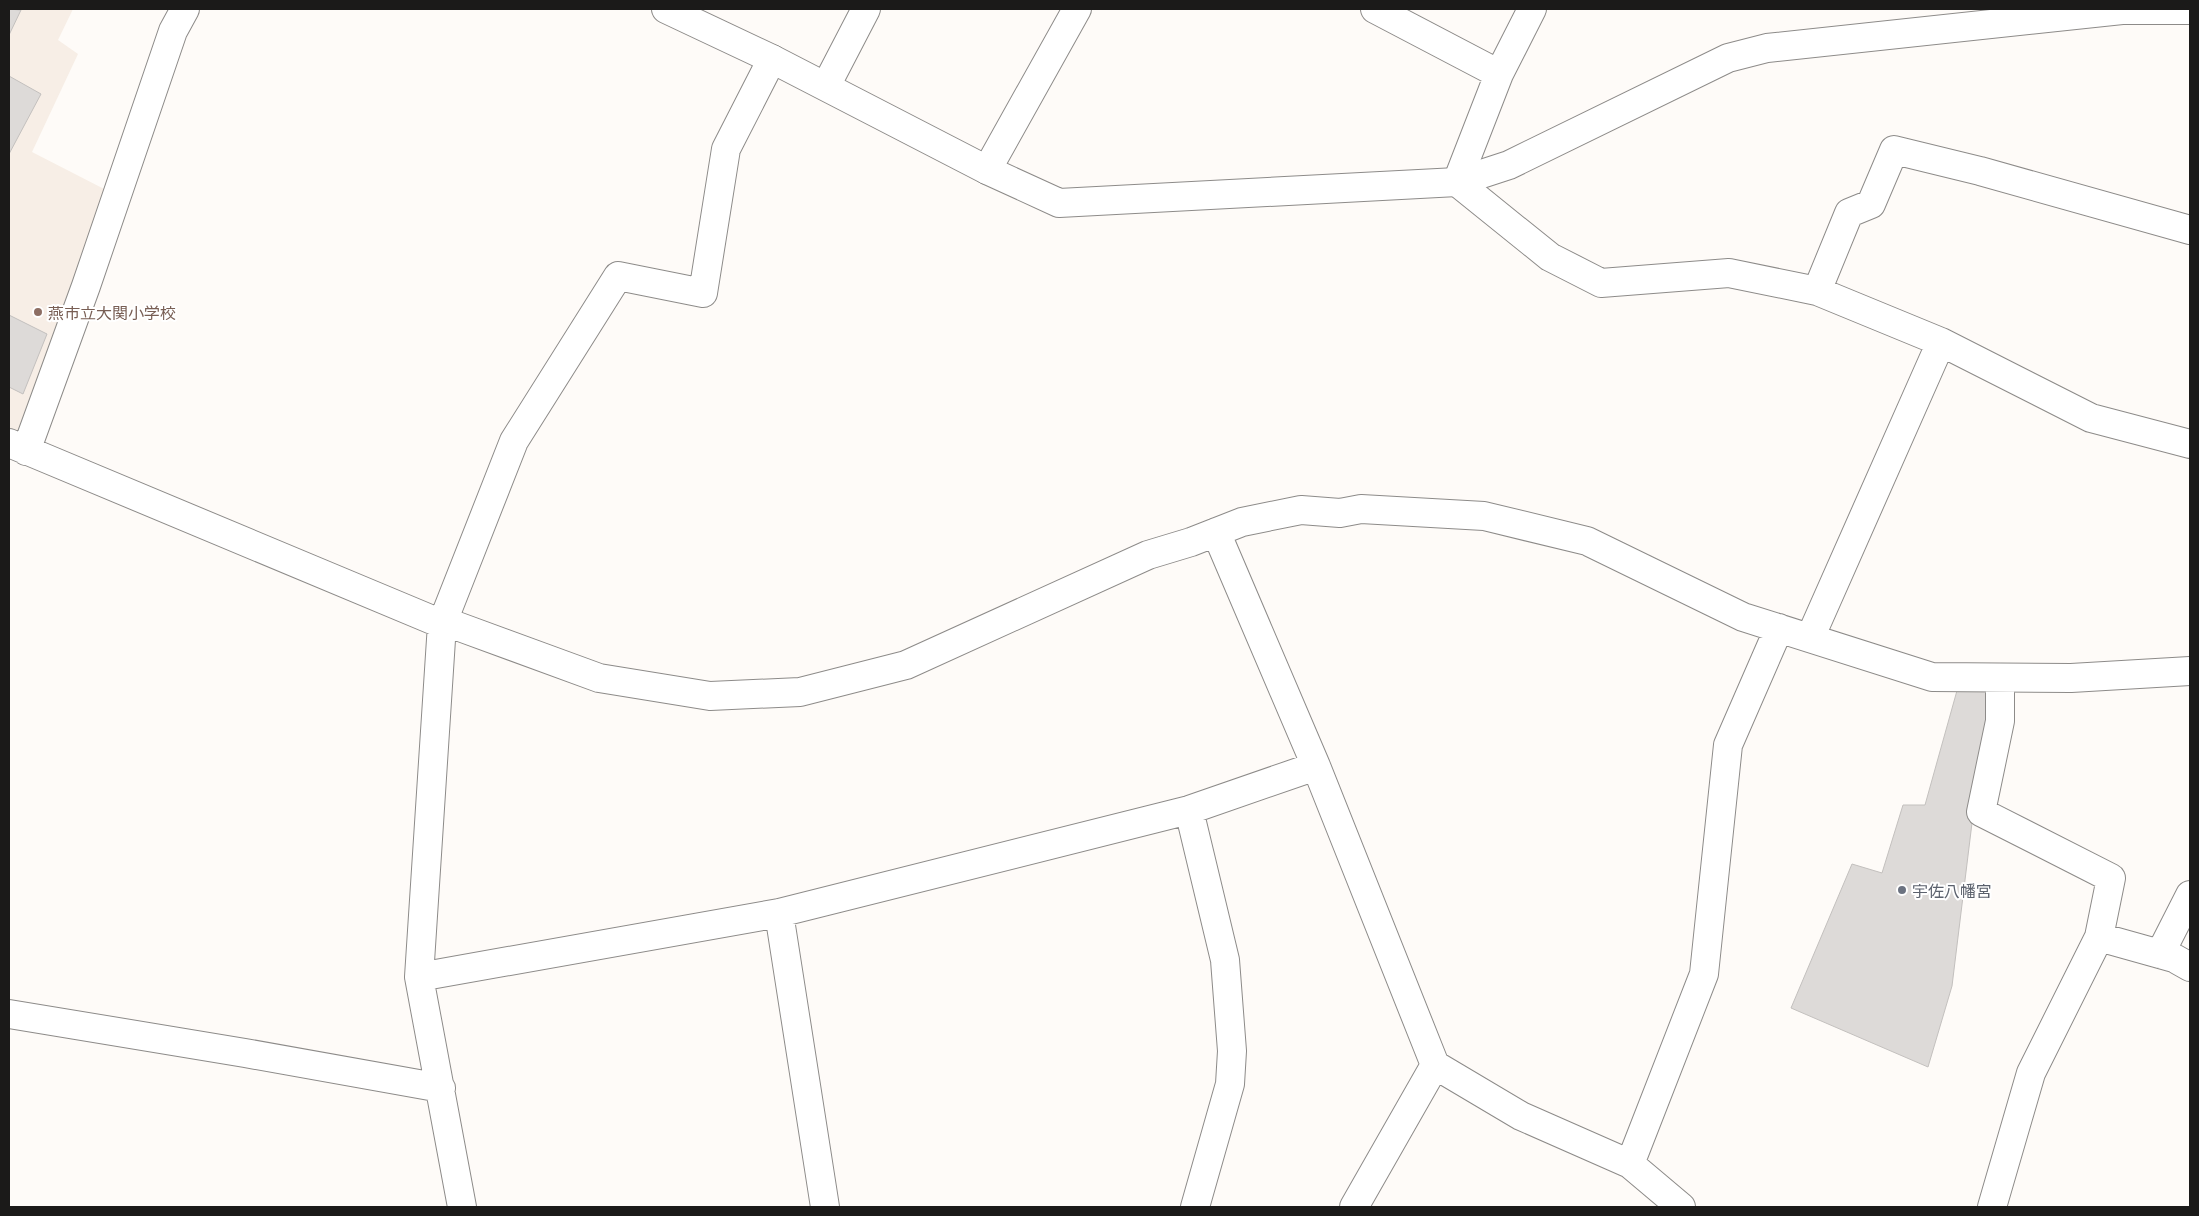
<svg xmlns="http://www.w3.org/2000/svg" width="2199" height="1216" viewBox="0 0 2199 1216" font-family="'Exo 2','Noto Sans JP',sans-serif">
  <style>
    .built { fill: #f7eee6 }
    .building { fill: #dddad8; stroke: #c3c0be }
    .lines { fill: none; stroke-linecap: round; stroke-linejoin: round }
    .street-casing { stroke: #8d8b89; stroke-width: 30 }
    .secondary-casing { stroke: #8d8b89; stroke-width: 30 }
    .street { stroke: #fff; stroke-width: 28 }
    .secondary { stroke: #fff; stroke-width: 28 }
    .education-dot { fill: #8d6e63; stroke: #fff; stroke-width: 2 }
    .worship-dot { fill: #6b7280; stroke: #fff; stroke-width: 2 }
    .labels { text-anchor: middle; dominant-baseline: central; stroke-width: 4; stroke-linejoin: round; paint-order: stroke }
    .education-label { font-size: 16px; fill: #785e54; stroke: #fff; text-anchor: start }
    .worship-label { font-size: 16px; fill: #5b616d; stroke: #fff; text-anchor: start }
  </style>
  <rect width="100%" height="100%" fill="#fefbf8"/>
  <path class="built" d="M9,9H73L58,40L78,54L32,152L110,192L22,439L9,432Z"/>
  <path class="building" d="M9,9L21,10L9,35Z
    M9,76L41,94L9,154Z
    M9,315L47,334L23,394L9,387Z
    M1991,686L1992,722L1972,823L1952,986L1928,1067L1791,1008L1852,864L1882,873L1903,805H1925L1958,687Z"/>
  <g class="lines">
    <g class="street-casing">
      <path id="street" d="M1375,9L1499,74
        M1532,9L1499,74L1457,182L1550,257L1601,283L1729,273L1817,291L1941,342L2091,418L2190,444
        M826,86L866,9
        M987,170L1077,9
        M1817,291L1849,213L1871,204L1894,150L1980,171L2190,230
        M9,443L442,624L457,626L599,678L710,696L800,692L906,665L1148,555L1191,542L1242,522L1301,510L1340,513L1361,509L1484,516L1587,541L1743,617L1932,677L2071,678L2190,671
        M26,451L86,286L173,31L185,9
        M1216,532L1316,766L1435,1065L1521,1116L1630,1164L1681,1207
        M1810,638L1941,342
        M1189,810L1225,960L1232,1051L1230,1084L1195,1207
        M779,913L825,1207
        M2099,937L2174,958L2190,967
        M2160,954L2190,895
        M419,977L779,913L1189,810L1316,766
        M9,1014L245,1053L441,1088
        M1630,1164L1704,974L1728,745L1779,628
        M462,1207L419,977L442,624L514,441L618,276L703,293L726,149L772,59
        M1354,1207L1435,1065
        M1992,1207L2031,1073L2099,937L2111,878L1981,812L2000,721V679"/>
    </g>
    <g class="secondary-casing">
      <path id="secondary" d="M666,9L772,59L987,170L1059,203L1457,182L1509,165L1728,58L1767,48L2122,10H2190"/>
    </g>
    <use href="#street" class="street"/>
    <use href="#secondary" class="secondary"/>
  </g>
  <circle class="education-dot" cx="38" cy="312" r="5"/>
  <circle class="worship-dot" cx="1902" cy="890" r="5"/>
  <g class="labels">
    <g class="education-label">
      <text x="48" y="312">燕市立大関小学校</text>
    </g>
    <g class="worship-label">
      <text x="1912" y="890">宇佐八幡宮</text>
    </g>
  </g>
  <rect width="2199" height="1216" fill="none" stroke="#1b1a19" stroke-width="20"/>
</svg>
